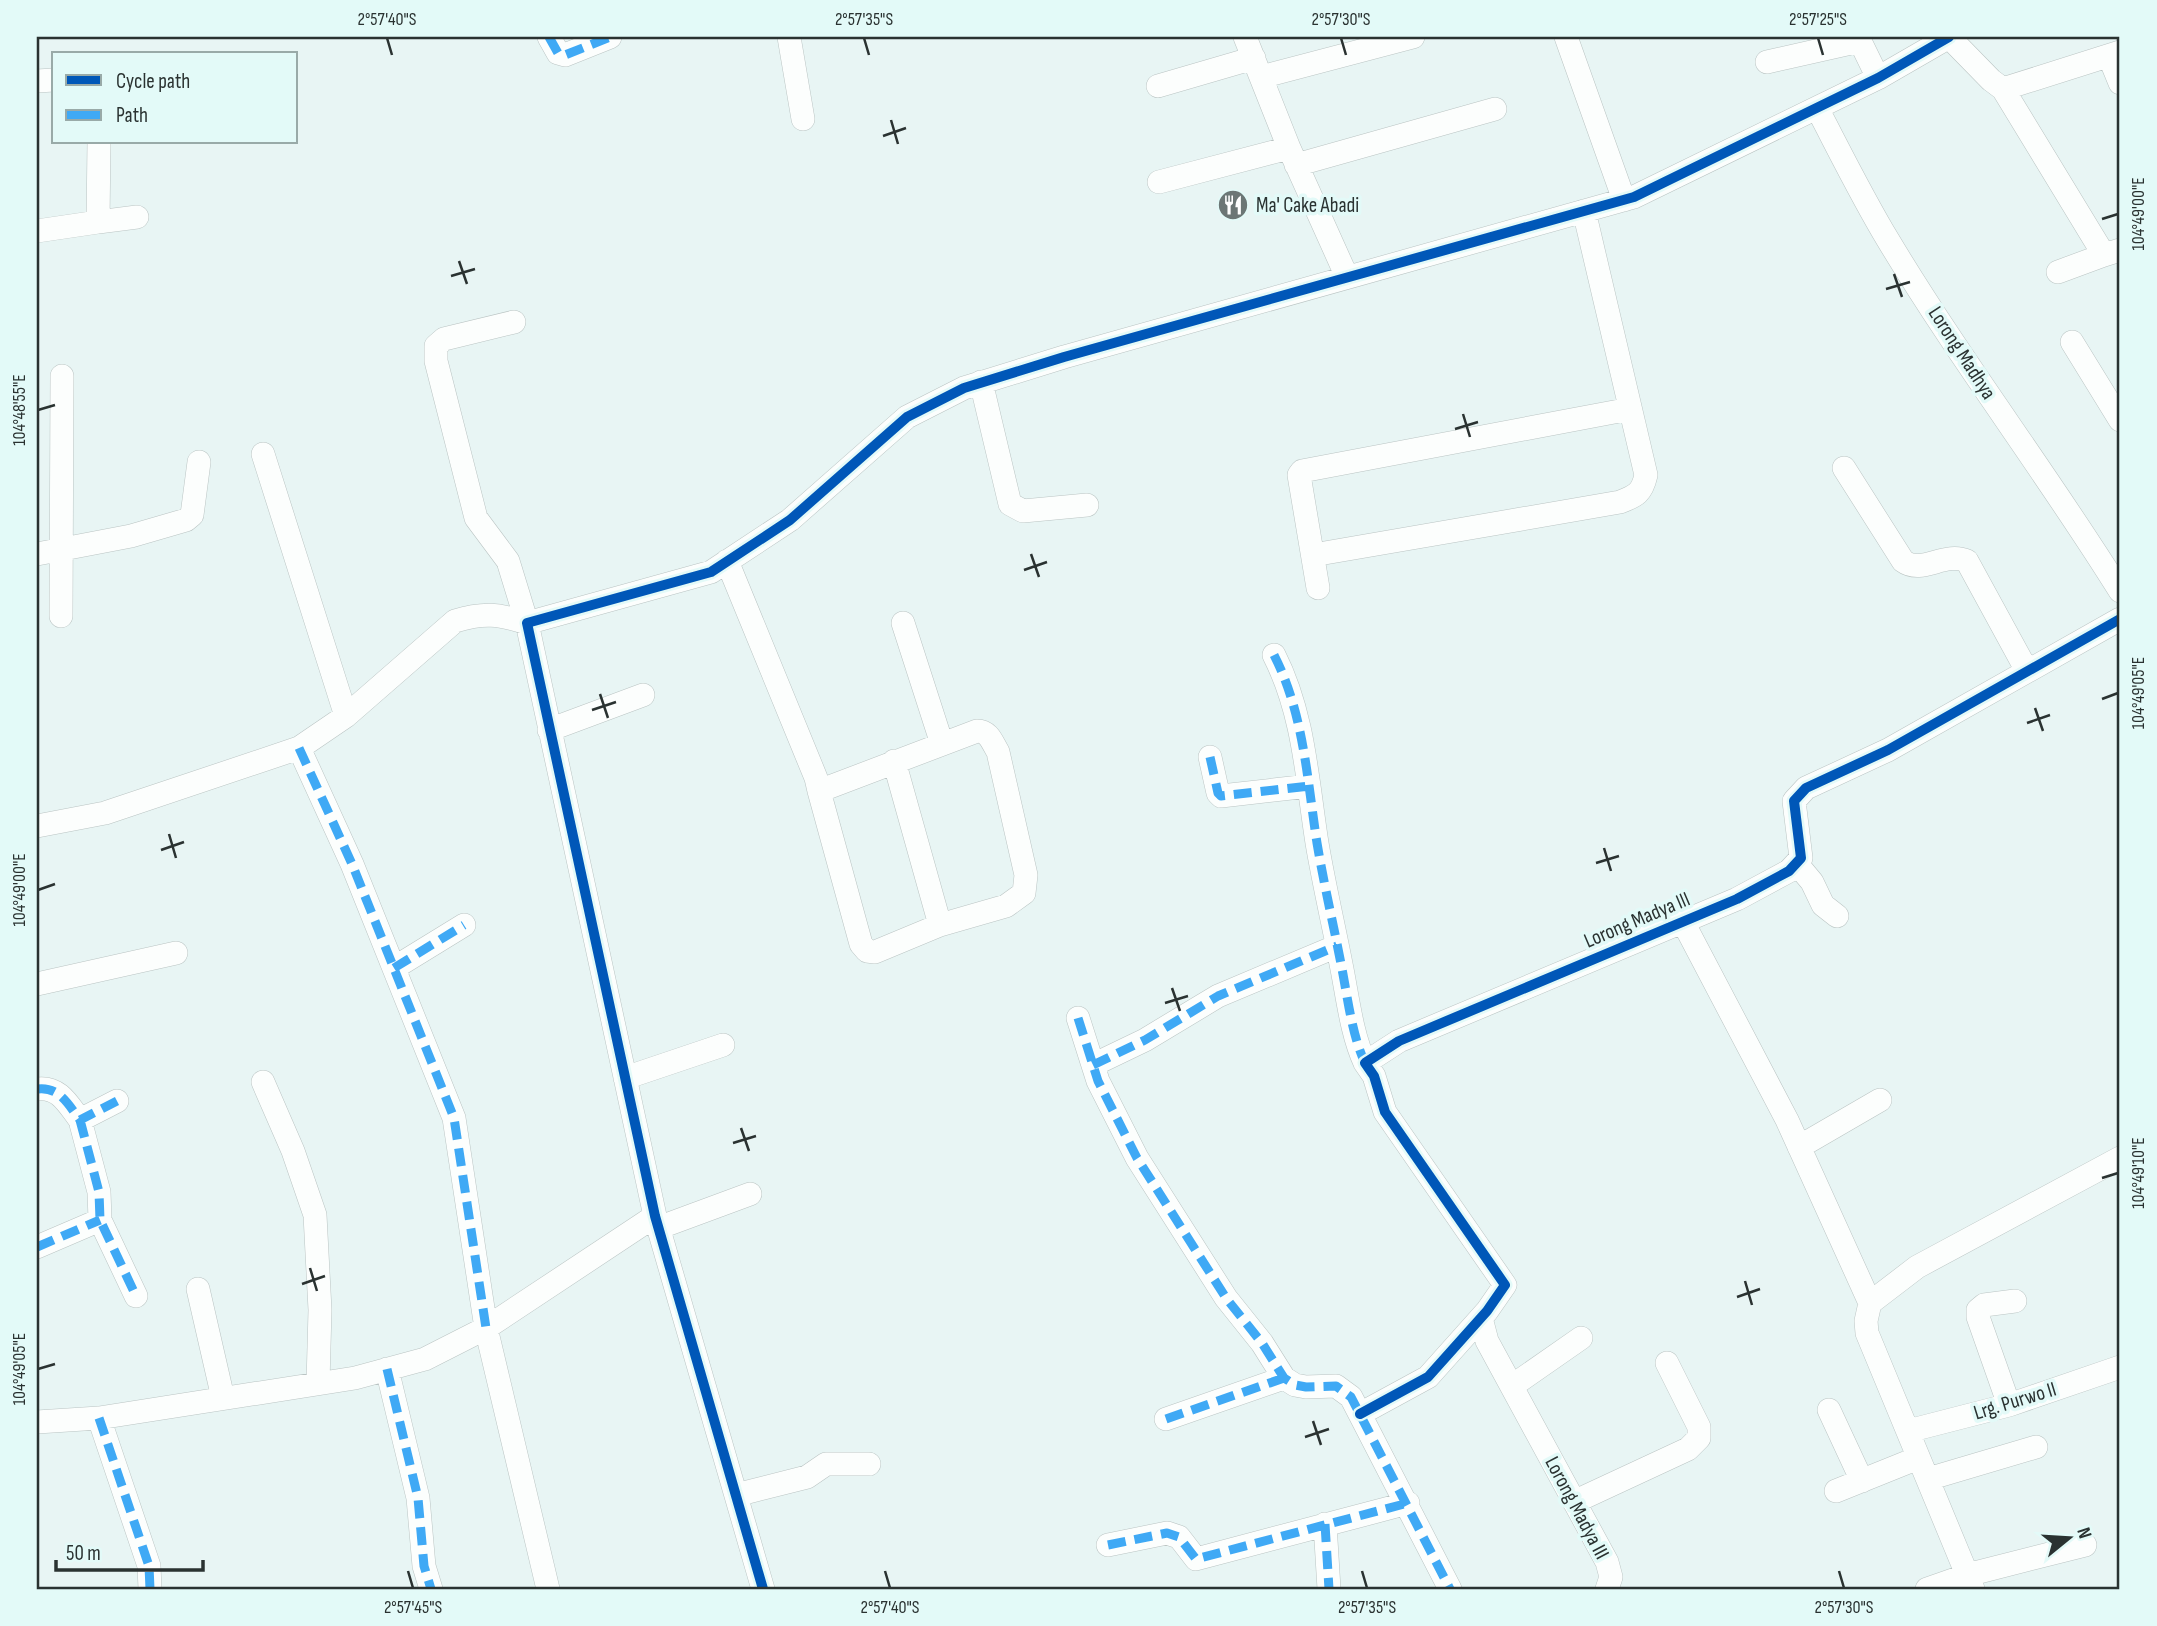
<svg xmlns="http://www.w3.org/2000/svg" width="2157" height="1626" viewBox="0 0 2157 1626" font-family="'Sofia Sans Condensed',sans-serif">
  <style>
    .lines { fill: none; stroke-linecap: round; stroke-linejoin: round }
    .minor-casing { stroke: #bac4c3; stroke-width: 24 }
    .minor { stroke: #fcfefd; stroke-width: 23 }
    .quiet { stroke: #3fa9f5; stroke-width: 9; stroke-dasharray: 18 9; stroke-linecap: butt }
    .cycleway-casing { stroke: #e3faf8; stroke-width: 15 }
    .cycleway { stroke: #0057b8; stroke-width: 10 }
    .ticks { fill: none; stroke: #2a3231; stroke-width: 2.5 }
    .labels { text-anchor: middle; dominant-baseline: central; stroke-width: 7; stroke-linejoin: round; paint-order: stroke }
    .poi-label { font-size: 21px; fill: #2a3231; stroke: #e3faf8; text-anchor: start }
    .street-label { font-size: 21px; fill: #2a3231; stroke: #e3faf8 }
    .neatline { fill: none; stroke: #2a3231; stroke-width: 2.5 }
    .ticks-label { font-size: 18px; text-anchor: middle; fill: #2a3231 }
  </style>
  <rect width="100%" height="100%" fill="#e8f5f4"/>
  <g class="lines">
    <g class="minor-casing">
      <path id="minor" d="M549,37L558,53L565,55L610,37
        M789,37L803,119
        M1245,37L1289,148L1347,277
        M1566,37L1624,200
        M1858,37L1878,78
        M1949,37L1991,80L2003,89L2120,52
        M2109,56L2120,83
        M1767,62L1860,41
        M1261,77L1413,37
        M37,81L54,80
        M1158,86L1254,58
        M2003,89L2104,255L2120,250
        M1817,108C1840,152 1862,197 1888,240C1960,360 2046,472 2120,591
        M1296,165L1495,109
        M1159,182L1289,148
        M98,222L137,217
        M37,231L98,222L99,142
        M2058,272L2104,255
        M514,322L444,339L436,346V361L476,518L508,561L527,623
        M2072,342L2120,420
        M981,382L1010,504L1023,511L1087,505
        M263,454L346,716
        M1844,468L1903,561C1922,575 1945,551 1967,561L2027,671
        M37,554L131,536L186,520L192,515L199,462
        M1313,555L1620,502C1636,496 1642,493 1646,475L1584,211
        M727,561L816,778L819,791L861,944L867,951L875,952L940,925L1006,906L1024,893L1026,875L998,752C992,742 989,731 977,731L819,791
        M1318,588L1299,475L1302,471L1630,409
        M61,616L62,376
        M903,623L942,744
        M1274,655C1304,714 1307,779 1317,843C1324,885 1334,927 1342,969C1348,1000 1352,1035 1365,1063
        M549,730L643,695
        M299,748L352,864L454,1118L486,1328L548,1589
        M1210,757L1218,793L1221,796L1309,786
        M894,761L940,925
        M37,826L105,813L299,748L346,716L455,621C484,612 499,614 527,623
        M1797,864L1812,882L1823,905L1837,916
        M1683,922L1787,1120L1870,1303
        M394,968L464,925
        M37,984L176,953
        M1078,1018L1098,1081L1137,1158L1226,1298L1262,1343L1284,1378L1295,1385L1306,1387L1336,1386L1351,1397L1450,1589
        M1093,1065L1145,1040L1218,996L1337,946
        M625,1078L723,1045
        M263,1082L293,1151L315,1215L320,1310L318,1383
        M37,1089C59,1086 68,1104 80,1120L117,1101
        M80,1120L99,1192L100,1220L136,1296
        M1799,1147L1880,1100
        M658,1228L750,1194
        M37,1247L100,1220
        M198,1289L223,1398
        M1870,1303L1866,1321L1867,1333L1973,1589
        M1870,1303L1917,1267L2120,1158
        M1481,1318L1487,1341L1607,1562L1611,1577L1607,1589
        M387,1369L418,1498L424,1566L431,1589
        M1512,1386L1581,1338
        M2009,1405L1978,1317V1310L1984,1305L2015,1301
        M1829,1410L1862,1481
        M1360,1414L1428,1377L1487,1311L1505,1285L1385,1112L1374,1076L1365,1063L1399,1041L1737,899L1789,871L1801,858L1794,801L1806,788L1888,750L2120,619
        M99,1418L149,1566L150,1589
        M1166,1419L1284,1378
        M37,1422L99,1418L355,1378L425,1359L486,1328L655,1216
        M1908,1431L2009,1405L2120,1367
        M1928,1479L2036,1447
        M1836,1491L1918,1458
        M736,1495L807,1477L826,1464H869
        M1574,1502L1688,1449L1699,1438V1427L1667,1363
        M1325,1524L1329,1589
        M1108,1545L1167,1533L1179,1537L1196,1559L1408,1503
        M763,1589L655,1216L527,623L711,572L790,520L907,417L964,388L1064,357L1634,197L1878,78L1949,37
        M1927,1589L1967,1575L2085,1545"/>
    </g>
    <use href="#minor" class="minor"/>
    <path class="quiet" d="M549,37L558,53L565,55L610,37
      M1274,655C1304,714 1307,779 1317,843C1324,885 1334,927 1342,969C1348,1000 1352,1035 1365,1063
      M299,748L352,864L454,1118L486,1328
      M1210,757L1218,793L1221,796L1309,786
      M394,968L464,925
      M1078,1018L1098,1081L1137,1158L1226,1298L1262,1343L1284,1378L1295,1385L1306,1387L1336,1386L1351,1397L1450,1589
      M1093,1065L1145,1040L1218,996L1337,946
      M37,1089C59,1086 68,1104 80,1120L117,1101
      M80,1120L99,1192L100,1220L136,1296
      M37,1247L100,1220
      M387,1369L418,1498L424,1566L431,1589
      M99,1418L149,1566L150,1589
      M1166,1419L1284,1378
      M1325,1524L1329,1589
      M1108,1545L1167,1533L1179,1537L1196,1559L1408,1503"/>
    <g class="cycleway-casing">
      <path id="cycleway" d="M1360,1414L1428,1377L1487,1311L1505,1285L1385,1112L1374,1076L1365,1063L1399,1041L1737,899L1789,871L1801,858L1794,801L1806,788L1888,750L2120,619
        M763,1589L655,1216L527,623L711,572L790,520L907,417L964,388L1064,357L1634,197L1878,78L1949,37"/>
    </g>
    <use href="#cycleway" class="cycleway"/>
  </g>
  <path class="ticks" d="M387,38L392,55M864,38L869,55M1341,38L1346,55M1818,38L1823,55M891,120L898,144M883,136L906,128M2102,219L2118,214M459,261L467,284M1894,274L1902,297M451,276L475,269M1886,289L1910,282M38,410L55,405M1463,414L1470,437M1455,429L1478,422M1031,554L1039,577M1024,570L1047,562M600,694L608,718M2102,699L2118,693M2035,708L2043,731M592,710L616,702M2027,723L2050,715M169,834L176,858M1604,848L1611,871M161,850L184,842M1596,863L1619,856M38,890L55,884M1172,988L1180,1011M1165,1003L1188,996M741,1128L749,1151M733,1143L756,1136M2102,1178L2118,1173M310,1268L317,1291M1745,1281L1752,1305M302,1284L325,1276M1737,1297L1760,1289M38,1369L55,1364M1313,1421L1321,1445M1305,1437L1329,1429M408,1571L413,1588M885,1571L890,1588M1362,1571L1367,1588M1839,1571L1844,1588"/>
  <defs>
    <g id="restaurant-disc" transform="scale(1.575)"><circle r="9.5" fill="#6c7675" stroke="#e3faf8"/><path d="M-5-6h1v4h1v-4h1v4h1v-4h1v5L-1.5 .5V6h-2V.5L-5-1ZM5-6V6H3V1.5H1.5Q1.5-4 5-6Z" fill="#fff"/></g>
  </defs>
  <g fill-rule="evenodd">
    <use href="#restaurant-disc" x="1233" y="205"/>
  </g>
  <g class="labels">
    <g class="poi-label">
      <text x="1256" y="205">Ma' Cake Abadi</text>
    </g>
    <g class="street-label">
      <text transform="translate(1962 353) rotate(57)">Lorong Madhya</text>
      <text transform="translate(1637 920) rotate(-23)">Lorong Madya III</text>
      <text transform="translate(2015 1401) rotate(-17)">Lrg. Purwo II</text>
      <text transform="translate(1577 1508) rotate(62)">Lorong Madya III</text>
    </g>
  </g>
  <rect width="2157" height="1626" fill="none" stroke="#e3faf8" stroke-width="77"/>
  <rect x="52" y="52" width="245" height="91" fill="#e3faf8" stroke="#99aaa8" stroke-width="2"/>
  <rect x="66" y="75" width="35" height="10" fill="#0057b8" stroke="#99aaa8" stroke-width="2"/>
  <text x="116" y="88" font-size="21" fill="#2a3231">Cycle path</text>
  <rect x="66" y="110" width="35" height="10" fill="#3fa9f5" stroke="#99aaa8" stroke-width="2"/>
  <text x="116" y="122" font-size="21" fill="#2a3231">Path</text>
  <g transform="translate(2069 1538) rotate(72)" stroke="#e3faf8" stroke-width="5" paint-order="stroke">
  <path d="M0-5L12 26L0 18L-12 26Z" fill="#2a3231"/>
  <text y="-10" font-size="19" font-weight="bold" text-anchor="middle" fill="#2a3231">N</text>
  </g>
  <path d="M56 1560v10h147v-10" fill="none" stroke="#2a3231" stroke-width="3.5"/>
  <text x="66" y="1560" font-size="21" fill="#2a3231" stroke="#e3faf8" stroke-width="5" paint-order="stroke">50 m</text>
  <rect x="38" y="38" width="2080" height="1550" class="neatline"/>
  <g class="ticks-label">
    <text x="387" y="25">2°57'40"S</text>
    <text x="864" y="25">2°57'35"S</text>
    <text x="1341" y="25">2°57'30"S</text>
    <text x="1818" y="25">2°57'25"S</text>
    <text transform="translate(2138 214) rotate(-90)" y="6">104°49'00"E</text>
    <text transform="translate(19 410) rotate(-90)" y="6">104°48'55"E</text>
    <text transform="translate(2138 693) rotate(-90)" y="6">104°49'05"E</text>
    <text transform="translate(19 890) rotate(-90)" y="6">104°49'00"E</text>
    <text transform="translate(2138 1173) rotate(-90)" y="6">104°49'10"E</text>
    <text transform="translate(19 1369) rotate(-90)" y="6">104°49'05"E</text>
    <text x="413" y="1613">2°57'45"S</text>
    <text x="890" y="1613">2°57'40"S</text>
    <text x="1367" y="1613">2°57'35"S</text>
    <text x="1844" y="1613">2°57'30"S</text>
  </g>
</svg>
